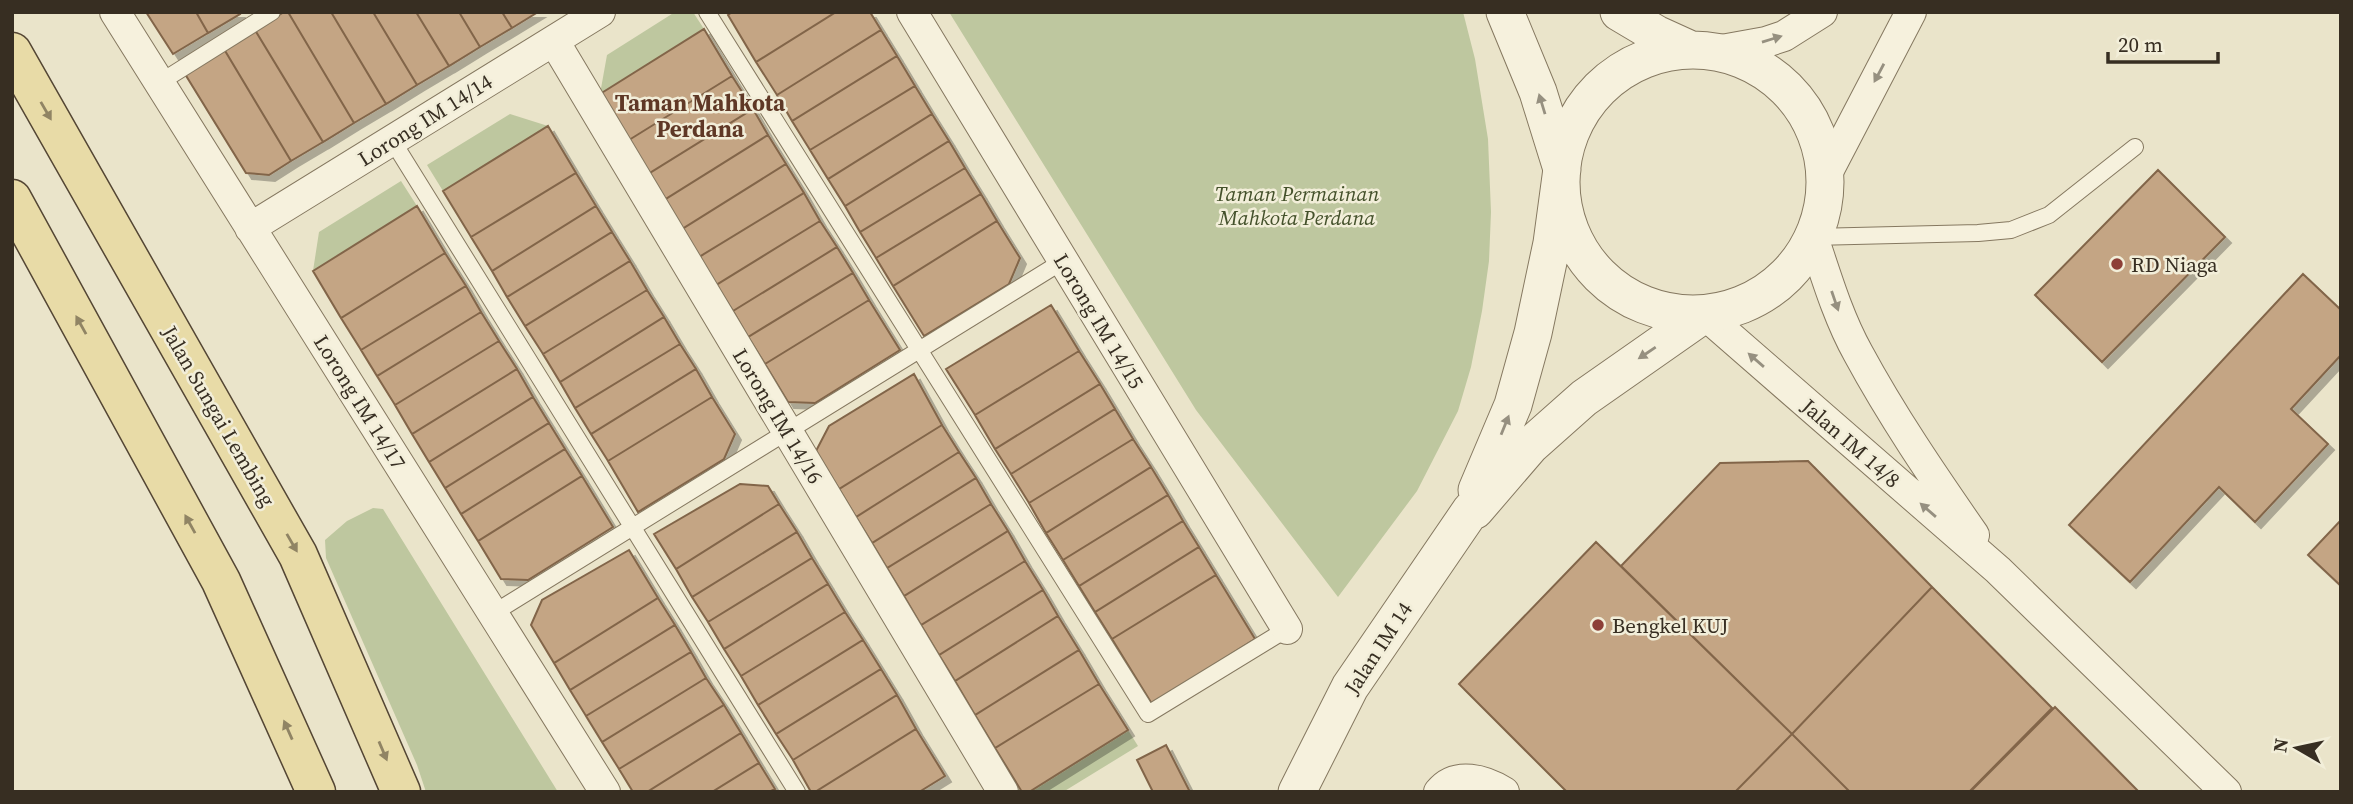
<svg xmlns="http://www.w3.org/2000/svg" width="2353" height="804" viewBox="0 0 2353 804" font-family="'Source Serif 4',serif">
  <style>
    .green { fill: #bec79f }
    .building { fill: #c4a584; stroke: #826549; stroke-width: 2; filter: url(#shadow) }
    .lines { fill: none; stroke-linecap: round; stroke-linejoin: round }
    .service-casing { stroke: #857860; stroke-width: 18 }
    .minor-casing { stroke: #857860; stroke-width: 32 }
    .tertiary-casing { stroke: #857860; stroke-width: 39 }
    .primary-casing { stroke: #544634; stroke-width: 41 }
    .service { stroke: #f6f1dd; stroke-width: 16 }
    .minor { stroke: #f6f1dd; stroke-width: 30 }
    .tertiary { stroke: #f6f1dd; stroke-width: 37 }
    .primary { stroke: #e8dba7; stroke-width: 38 }
    .oneway { fill: #969080 }
    .oneway2 { fill: #908464 }
    .poi-dot { fill: #8d3f37; stroke: #f2eed9; stroke-width: 2.5 }
    .labels { text-anchor: middle; dominant-baseline: central; stroke-width: 5; stroke-linejoin: round; paint-order: stroke }
    .street-label { font-size: 21px; fill: #372e22; stroke: #f2eed9 }
    .park-label { font-size: 21px; font-style: italic; fill: #44512b; stroke: #f2eed9 }
    .poi-label { font-size: 21px; fill: #372e22; stroke: #f2eed9; text-anchor: start }
    .neighbourhood-label { font-size: 23px; font-weight: bold; fill: #5f3826; stroke: #f2eed9 }
  </style>
  <defs>
    <filter id="shadow"><feDropShadow dx="6" dy="6" stdDeviation="0" flood-color="#0004"/></filter>
  </defs>
  <rect width="100%" height="100%" fill="#eae4ca"/>
  <path class="green" d="M675,12H693L704,29L600,94L607,55Z
    M949,12H1463L1475,59L1488,139L1491,212L1489,261L1482,311L1471,367L1458,411L1417,491L1338,597L1196,410Z
    M510,114L548,126L443,191L427,165Z
    M401,181L417,206L313,271L319,232Z
    M373,508L383,509L558,792H426L417,765L326,558L325,540L347,521Z
    M1128,730L1138,746L1063,792H1029Z"/>
  <path class="building" d="M146,12H196L208,33L173,54Z
    M196,12H239L240,14L208,33Z
    M284,12H288L354,123L323,142L255,30Z
    M288,12H331L386,104L354,123Z
    M331,12H373L417,85L386,104Z
    M373,12H416L449,66L417,85Z
    M416,12H459L480,47L449,66Z
    M459,12H502L512,28L480,47Z
    M502,12H538L512,28Z
    M732,12H836L756,62L728,15Z
    M836,12H870L881,30L777,95L756,62Z
    M704,29L732,76L629,140L600,94Z
    M255,30L323,142L291,161L224,49Z
    M881,30L897,56L792,121L777,95Z
    M224,49L291,161L269,175L246,173L185,74Z
    M897,56L915,86L810,150L792,121Z
    M732,76L753,109L648,174L629,140Z
    M915,86L932,114L828,179L810,150Z
    M753,109L768,135L664,200L648,174Z
    M932,114L949,141L845,206L828,179Z
    M548,126L576,173L471,237L443,191Z
    M768,135L786,164L682,229L664,200Z
    M949,141L965,168L860,232L845,206Z
    M786,164L804,193L699,257L682,229Z
    M965,168L981,194L876,258L860,232Z
    M2158,170L2225,237L2102,362L2035,295Z
    M576,173L596,206L492,271L471,237Z
    M804,193L820,221L716,285L699,257Z
    M981,194L997,221L893,286L876,258Z
    M417,206L445,253L341,318L313,271Z
    M596,206L612,232L507,297L492,271Z
    M820,221L837,247L733,311L716,285Z
    M997,221L1020,258L1009,284L924,336L893,286Z
    M612,232L630,261L525,326L507,297Z
    M837,247L853,273L748,337L733,311Z
    M445,253L466,286L361,350L341,318Z
    M630,261L647,290L543,354L525,326Z
    M853,273L869,300L765,364L748,337Z
    M2303,274L2341,310V355L2291,409L2328,444L2255,522L2219,487L2130,582L2069,525Z
    M466,286L481,312L377,376L361,350Z
    M647,290L664,317L560,382L543,354Z
    M869,300L900,350L815,403L788,402L765,364Z
    M1051,305L1079,351L975,415L946,369Z
    M481,312L499,341L395,405L377,376Z
    M664,317L680,344L575,408L560,382Z
    M499,341L517,369L412,434L395,405Z
    M680,344L696,369L591,434L575,408Z
    M1079,351L1100,384L995,449L975,415Z
    M517,369L533,397L429,462L412,434Z
    M696,369L712,397L608,461L591,434Z
    M914,374L942,425L839,489L816,451L829,426Z
    M1100,384L1115,409L1011,474L995,449Z
    M533,397L549,423L445,488L429,462Z
    M712,397L735,434L724,459L638,512L608,461Z
    M1115,409L1133,439L1029,503L1011,474Z
    M549,423L565,449L461,514L445,488Z
    M942,425L959,452L856,517L839,489Z
    M1133,439L1151,467L1046,533L1029,503Z
    M565,449L582,476L478,541L461,514Z
    M959,452L976,478L872,543L856,517Z
    M1808,461L1932,587L1792,734L1621,566L1720,463Z
    M1151,467L1168,495L1063,560L1046,533Z
    M582,476L613,527L528,580L501,579L478,541Z
    M976,478L991,504L887,568L872,543Z
    M740,484L768,486L779,504L676,569L654,534Z
    M1168,495L1183,521L1079,586L1063,560Z
    M779,504L797,532L692,597L676,569Z
    M991,504L1008,531L904,596L887,568Z
    M2341,520V586L2308,555Z
    M1183,521L1199,547L1095,612L1079,586Z
    M1008,531L1025,561L921,625L904,596Z
    M797,532L812,558L708,622L692,597Z
    M1596,542L1792,734L1735,792H1567L1459,684Z
    M1199,547L1216,575L1112,639L1095,612Z
    M629,550L658,598L554,663L531,625L542,600Z
    M812,558L828,584L724,649L708,622Z
    M1025,561L1043,590L939,655L921,625Z
    M1216,575L1255,639L1152,704L1112,639Z
    M828,584L845,612L741,676L724,649Z
    M1932,587L2052,708L1969,792H1850L1792,734Z
    M1043,590L1058,616L955,681L939,655Z
    M658,598L675,625L570,690L554,663Z
    M845,612L863,640L758,705L741,676Z
    M1058,616L1079,650L975,715L955,681Z
    M675,625L691,652L586,716L570,690Z
    M863,640L881,669L776,734L758,705Z
    M1079,650L1099,684L995,748L975,715Z
    M691,652L706,678L602,742L586,716Z
    M881,669L897,695L793,760L776,734Z
    M706,678L724,705L619,769L602,742Z
    M1099,684L1128,730L1029,792H1022L995,748Z
    M897,695L916,729L815,792H811L793,760Z
    M724,705L741,733L647,792H633L619,769Z
    M2055,707L2139,792H1970Z
    M916,729L945,776L919,792H815Z
    M741,733L759,763L712,792H647Z
    M1792,734L1850,792H1735Z
    M1166,745L1190,792H1153L1137,760Z
    M759,763L775,789L769,792H712Z"/>
  <g class="lines">
    <g class="service-casing">
      <path id="service" d="M707,12L1148,714L1287,629
        M159,83L272,12
        M392,140L797,792
        M1813,237L1978,233L2011,230L2049,215L2135,147
        M492,614L1063,261"/>
    </g>
    <g class="minor-casing">
      <path id="minor" d="M115,12L605,792
        M912,12L1287,629
        M554,41L1003,792
        M1716,51L1766,42L1784,36L1822,12
        M1825,177L1911,12
        M250,228L600,12
        M1813,237C1826,276 1838,317 1858,353C1892,416 1933,476 1974,535
        M1704,314L1998,570L2226,792
        M1439,792C1456,771 1485,780 1504,792"/>
    </g>
    <g class="tertiary-casing">
      <path id="tertiary" d="M1619,12L1656,34L1689,49
        M1561 182a132 132 0 1 1 264 0a132 132 0 1 1-264 0Z
        M1477,490L1513,405L1533,333L1552,243L1562,169L1538,92L1505,12
        M1297,792L1350,687L1471,510H1475L1530,446L1584,398L1704,314"/>
    </g>
    <g class="primary-casing">
      <path id="primary" d="M12,52L298,555L401,792
        M12,199L221,581L316,792"/>
    </g>
    <use href="#service" class="service"/>
    <use href="#minor" class="minor"/>
    <use href="#tertiary" class="tertiary"/>
    <use href="#primary" class="primary"/>
  </g>
  <defs><path id="oneway-solid" d="M-6-.8H1V-3.2L6.5 0L1 3.2V.8H-6Z" transform="scale(1.75)"/></defs>
  <g class="oneway">
    <use href="#oneway-solid" transform="translate(1772 39) rotate(-17)"/>
    <use href="#oneway-solid" transform="translate(1879 73) rotate(118)"/>
    <use href="#oneway-solid" transform="translate(1542 104) rotate(-107)"/>
    <use href="#oneway-solid" transform="translate(1835 301) rotate(71)"/>
    <use href="#oneway-solid" transform="translate(1647 353) rotate(146)"/>
    <use href="#oneway-solid" transform="translate(1756 360) rotate(-139)"/>
    <use href="#oneway-solid" transform="translate(1505 425) rotate(-68)"/>
    <use href="#oneway-solid" transform="translate(1928 510) rotate(-139)"/>
  </g>
  <g class="oneway2">
    <use href="#oneway-solid" transform="translate(46 111) rotate(60)"/>
    <use href="#oneway-solid" transform="translate(81 325) rotate(-119)"/>
    <use href="#oneway-solid" transform="translate(190 524) rotate(-119)"/>
    <use href="#oneway-solid" transform="translate(292 543) rotate(60)"/>
    <use href="#oneway-solid" transform="translate(288 730) rotate(-114)"/>
    <use href="#oneway-solid" transform="translate(383 751) rotate(67)"/>
  </g>
  <g class="poi-dot">
    <circle cx="2117" cy="264" r="7"/>
    <circle cx="1598" cy="625" r="7"/>
  </g>
  <g class="labels">
    <g class="street-label">
      <text transform="translate(425 120) rotate(-32)">Lorong IM 14/14</text>
      <text transform="translate(1099 321) rotate(59)">Lorong IM 14/15</text>
      <text transform="translate(360 402) rotate(58)">Lorong IM 14/17</text>
      <text transform="translate(219 416) rotate(60)">Jalan Sungai Lembing</text>
      <text transform="translate(778 416) rotate(59)">Lorong IM 14/16</text>
      <text transform="translate(1851 443) rotate(41)">Jalan IM 14/8</text>
      <text transform="translate(1378 648) rotate(-57)">Jalan IM 14</text>
    </g>
    <g class="park-label">
      <text x="1297" y="193">Taman Permainan<tspan x="1297" dy="24">Mahkota Perdana</tspan></text>
    </g>
    <g class="poi-label">
      <text x="2131" y="264">RD Niaga</text>
      <text x="1612" y="625">Bengkel KUJ</text>
    </g>
    <g class="neighbourhood-label">
      <text x="700" y="103">Taman Mahkota<tspan x="700" dy="26">Perdana</tspan></text>
    </g>
  </g>
  <rect width="2353" height="804" fill="none" stroke="#372e22" stroke-width="28"/>
  <g transform="translate(2297 748) rotate(279)" stroke="#f2eed9" stroke-width="5" paint-order="stroke">
  <path d="M0-5L12 26L0 18L-12 26Z" fill="#372e22"/>
  <text y="-10" font-size="19" font-weight="bold" text-anchor="middle" fill="#372e22">N</text>
  </g>
  <path d="M2108 52v10h110v-10" fill="none" stroke="#372e22" stroke-width="3.5"/>
  <text x="2118" y="52" font-size="21" fill="#372e22" stroke="#f2eed9" stroke-width="5" paint-order="stroke">20 m</text>
</svg>
